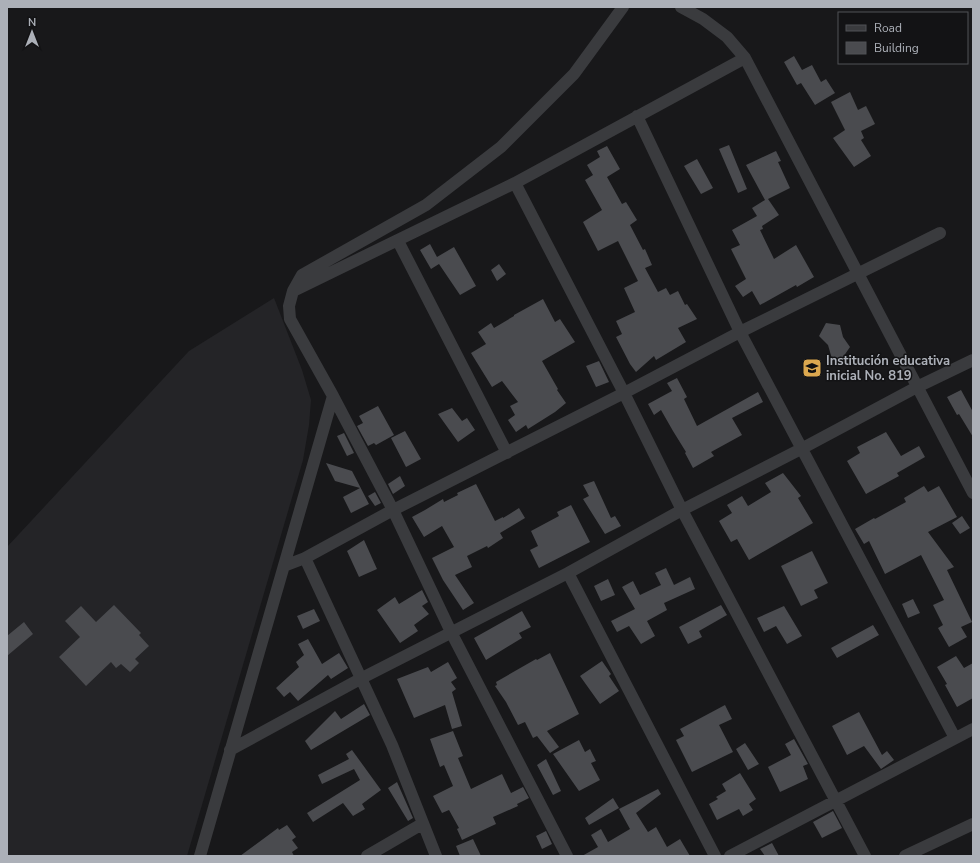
<svg xmlns="http://www.w3.org/2000/svg" width="980" height="863" viewBox="0 0 980 863" font-family="'Nunito Sans',sans-serif">
  <style>
    .built { fill: #242427 }
    .building { fill: #4a4b4f }
    .lines { fill: none; stroke-linecap: round; stroke-linejoin: round }
    .street { stroke: #3a3b3e; stroke-width: 12 }
    .labels { text-anchor: middle; dominant-baseline: central; stroke-width: 3; stroke-linejoin: round; paint-order: stroke }
    .poi-label { font-size: 13px; font-weight: bold; fill: #acb0b8; stroke: #131315; text-anchor: start }
  </style>
  <rect width="100%" height="100%" fill="#18181a"/>
  <path class="built" d="M274,298L302,370L311,400L309,425L303,460L187,856H7V547L189,351Z"/>
  <path class="building" d="M794,56L802,70L812,65L821,82L826,79L835,93L815,105L801,83L797,85L784,62Z
    M850,92L858,110L866,106L875,124L861,131L864,138L861,140L871,156L854,167L833,138L845,130L831,102Z
    M729,145L747,189L738,193L719,149Z
    M607,146L620,169L607,177L622,204L626,202L637,220L630,225L643,250L645,249L652,265L645,268L658,292L666,288L670,295L678,291L685,305L687,304L697,319L678,328L686,342L656,360L654,356L636,372L630,364L616,337L622,334L616,321L635,312L624,288L638,281L618,241L598,251L583,222L602,210L585,180L593,175L587,165L600,157L597,151Z
    M776,151L781,161L778,162L790,188L768,199L779,215L762,226L763,229L760,230L774,259L796,245L814,277L797,287L796,285L760,305L752,291L743,297L735,286L746,279L731,249L740,245L732,230L757,216L752,208L765,200L746,165Z
    M697,159L713,188L701,194L684,166Z
    M430,244L437,257L454,247L476,286L460,295L439,264L431,269L420,250Z
    M499,264L506,274L497,281L491,270Z
    M543,299L555,322L560,319L575,342L542,361L558,389L557,390L566,403L555,412L528,429L526,425L516,432L508,420L515,415L510,406L518,402L502,381L492,387L471,353L486,344L478,332L491,323L494,328L514,316V315Z
    M826,323L840,325L843,337L850,347L841,360L832,359L828,345L819,336Z
    M599,361L609,382L596,387L586,366Z
    M677,378L687,397L684,399L697,426L758,392L763,402L732,418L742,435L711,452L714,456L693,468L685,453L686,452L673,431L661,410L654,415L648,404L672,391L667,383Z
    M961,390L973,412V437L959,414L957,415L947,397Z
    M378,406L394,435L376,445L374,443L368,446L357,426L363,423L359,416Z
    M452,408L462,421L467,418L475,430L458,442L438,414Z
    M405,431L421,459L406,467L391,438Z
    M886,432L901,456L919,446L925,457L897,473L899,476L866,494L847,461L860,453L857,447Z
    M344,433L354,453L347,456L337,436Z
    M326,463L352,471L369,504L351,513L343,497L360,488L335,481Z
    M783,473L801,496L798,498L813,523L749,560L737,539L731,542L719,521L732,513L727,505L742,496L748,506L771,492L765,483Z
    M400,476L405,486L393,494L388,484Z
    M594,481L611,518L615,516L621,526L605,534L583,499L589,496L583,485Z
    M476,484L495,521L503,517V518L519,508L525,518L500,533L503,538L488,548L487,546L467,556L472,567L455,575L474,603L463,610L443,580L432,558L454,547L442,526L424,537L412,517L425,510L443,499L444,502L458,495L457,493Z
    M924,486L928,492L939,486L957,517L928,532L954,567L947,570L972,622L961,627L967,637L949,647L938,628L943,625L933,605L944,600L921,555L885,574L869,541L864,544L855,529L874,518L875,519L906,502L904,498Z
    M375,492L381,503L375,506L368,496Z
    M571,505L590,542L539,568L530,550L538,546L531,531L559,516L557,512Z
    M962,516L970,528L960,534L952,523Z
    M364,540L377,569L359,577L347,551Z
    M812,551L828,583L814,590L818,598L801,606L781,566Z
    M666,568L674,585L690,577L695,589L664,603L667,610L647,621L655,636L641,644L629,626L617,632L611,621L635,609L622,587L633,581L640,595L661,585L655,573Z
    M608,579L615,595L601,601L594,586Z
    M422,590L428,602L422,606L429,614L414,625L418,631L400,643L377,610L395,597L399,604Z
    M913,599L920,613L908,618L902,604Z
    M114,605L141,633L139,635L149,646L135,659L139,663L130,672L121,664L116,668L111,662L86,686L59,657L80,637L65,621L81,606L96,622Z
    M721,605L727,615L699,631L702,637L688,644L679,627Z
    M784,606L802,636L787,644L776,626L764,632L757,618Z
    M314,609L320,621L303,629L297,616Z
    M522,611L531,627L519,633L522,638L486,660L474,638Z
    M24,622L33,634L7,656V636Z
    M873,625L879,635L837,658L831,648Z
    M308,639L322,664L339,653L348,668L331,679L328,675L298,701L290,692L284,697L276,688L299,667L296,662L304,655L298,644Z
    M550,653L579,714L547,731L559,747L550,753L537,736L533,738L525,722L518,725L506,702L495,686L497,685L496,682L536,659L537,660Z
    M956,656L964,668L973,663V698L957,707L945,685L947,684L937,667Z
    M602,661L611,674L609,676L619,691L600,704L580,676Z
    M448,662L457,678L451,682L456,689L452,692L462,726L452,729L445,705L414,718L397,679L428,667L431,672Z
    M364,704L370,715L311,750L305,741L335,711L341,719Z
    M725,705L732,719L719,725L733,752L692,772L676,740L684,736L680,729Z
    M859,712L882,755L887,751L894,760L881,769L864,746L847,755L832,726Z
    M453,731L463,756L458,758L471,789L502,774L511,793L523,787L529,798L517,804L518,806L493,817L496,824L462,840L457,829L459,828L449,810L442,813L433,796L453,786L444,765L440,767L430,739Z
    M794,739L808,764L803,766L808,779L780,792L768,767L791,755L785,744Z
    M579,740L585,752L590,749L596,761L591,763L600,780L579,791L553,754Z
    M745,743L759,764L748,770L736,749Z
    M352,750L381,790L362,804L365,809L353,816L343,803L313,822L307,813L360,780L354,769L322,784L318,775L349,759L346,754Z
    M546,759L561,791L553,795L537,765Z
    M740,773L756,799L749,804L753,810L743,816L739,809L717,820L709,804L718,799L716,797L726,791L722,784Z
    M397,782L413,818L408,821L388,788Z
    M658,789L661,794L636,813L648,832L656,827L667,847L680,839L690,856H582L598,847L591,835L601,829L608,842L630,829L619,809Z
    M613,798L619,808L589,825L585,818Z
    M833,811L842,828L822,838L813,822Z
    M287,825L296,837L292,840L298,848L292,852L294,856H240L278,828L279,830Z
    M546,831L552,844L542,849L536,836Z
    M473,839L481,856H460L456,846Z
    M772,843L779,856H765L760,849Z"/>
  <g class="lines">
    <path class="street" d="M681,7L703,19L727,37L745,58L973,493
      M637,116L740,332L955,738
      M515,183L624,393L682,510L865,856
      M398,241L507,453
      M293,291L302,275L426,205L501,147L574,74L623,7
      M333,396L290,319L289,306L293,291L515,183L745,58
      M305,558L392,745L436,856
      M284,566L305,558L393,510L624,393L740,332L940,233
      M568,573L715,856
      M230,750L362,678L568,573L682,510L801,449L917,387L973,360
      M200,856L333,396L393,510L451,632L567,856
      M367,856L422,824
      M730,856L973,729
      M905,856L973,824"/>
  </g>
  <defs>
    <g id="school-square" transform="scale(1)"><rect x="-9" y="-9" width="18" height="18" rx="4" fill="#dca84f" stroke="#131315"/><path d="M0-5L7-2L0 1L-7-2ZM-4 1L0 2.5L4 1V4Q0 6-4 4Z" fill="#111"/></g>
  </defs>
  <g fill-rule="evenodd">
    <use href="#school-square" x="812" y="368"/>
  </g>
  <g class="labels">
    <g class="poi-label">
      <text x="826" y="361">Institución educativa<tspan x="826" dy="15">inicial No. 819</tspan></text>
    </g>
  </g>
  <rect width="980" height="863" fill="none" stroke="#acb0b8" stroke-width="16"/>
  <rect x="838" y="12" width="130" height="52" fill="#131315" stroke="#505256"/>
  <rect x="846" y="25" width="20" height="6" fill="#3a3b3e" stroke="#505256"/>
  <text x="874" y="32" font-size="12" fill="#acb0b8">Road</text>
  <rect x="846" y="42" width="20" height="12" fill="#4a4b4f" stroke="#505256"/>
  <text x="874" y="52" font-size="12" fill="#acb0b8">Building</text>
  <g transform="translate(32 32)" stroke="#131315" stroke-width="3" paint-order="stroke">
  <path d="M0-3L7 15L0 10L-7 15Z" fill="#acb0b8"/>
  <text y="-6" font-size="11" font-weight="bold" text-anchor="middle" fill="#acb0b8">N</text>
  </g>
</svg>
